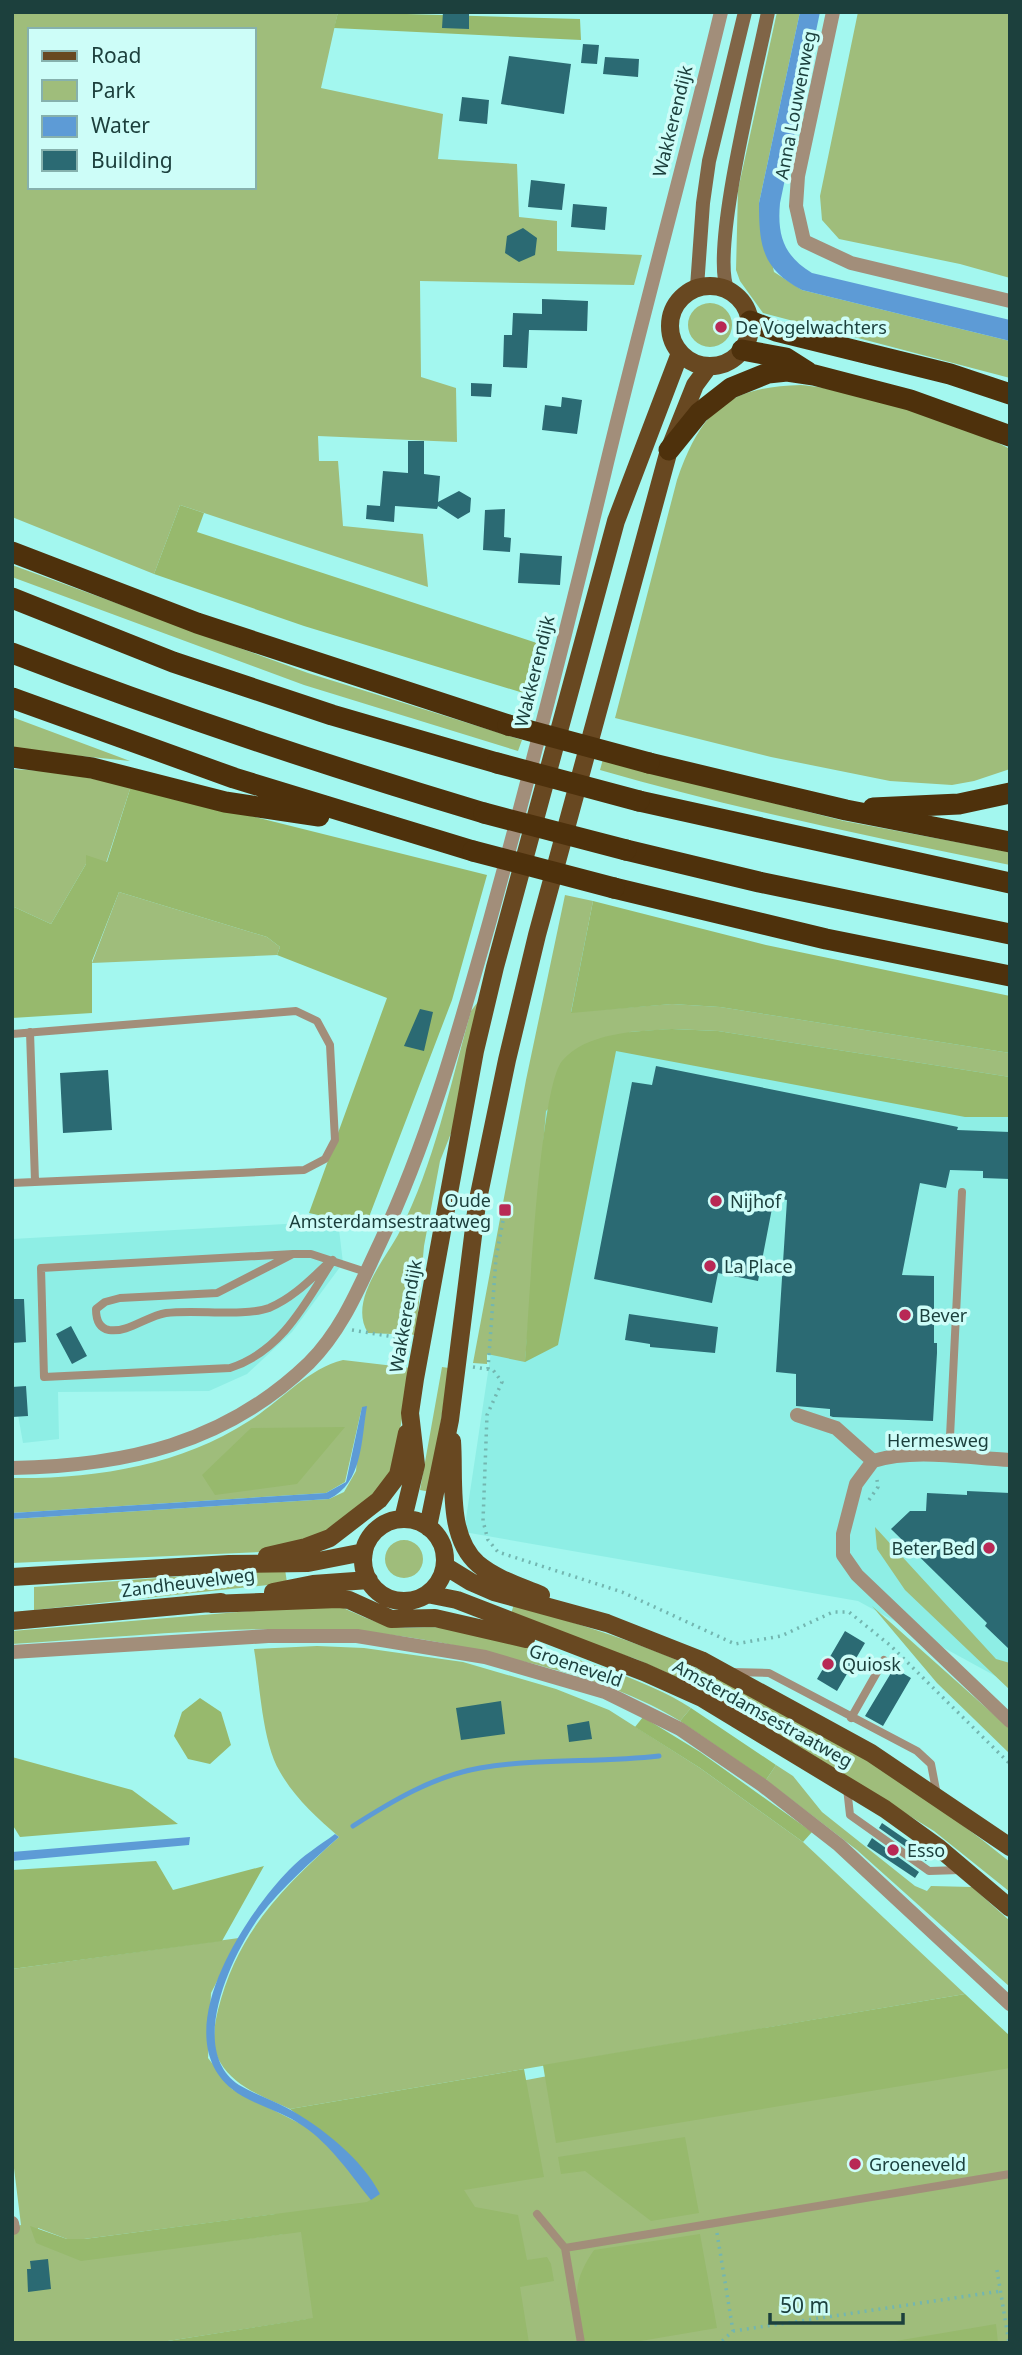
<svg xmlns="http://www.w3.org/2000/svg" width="1022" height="2355" viewBox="0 0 1022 2355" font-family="'Noto Sans',sans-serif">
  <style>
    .built { fill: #8eeee5 }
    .green { fill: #9fbd7b; fill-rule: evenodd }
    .forest { fill: #97b96d }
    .water { fill: #5d9bd6 }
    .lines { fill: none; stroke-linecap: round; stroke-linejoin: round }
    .stream { stroke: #5d9bd6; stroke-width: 5 }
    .building { fill: #2b6a73 }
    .path { stroke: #73b6b0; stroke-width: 3.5; stroke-dasharray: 2 5; stroke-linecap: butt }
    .lane { stroke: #a28e7a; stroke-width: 8 }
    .street { stroke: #a28e7a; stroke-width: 14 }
    .secondary { stroke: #806547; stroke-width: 14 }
    .primary { stroke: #684821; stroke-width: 18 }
    .highway { stroke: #4e310c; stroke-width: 21 }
    .highway-bridge { stroke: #4e310c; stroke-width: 21 }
    .poi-dot { fill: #b82955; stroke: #cdfdf8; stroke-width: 2.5 }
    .labels { text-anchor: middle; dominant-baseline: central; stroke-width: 7; stroke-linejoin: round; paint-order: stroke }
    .street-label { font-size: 18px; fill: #1c403d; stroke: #cdfdf8 }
    .poi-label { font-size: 18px; fill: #1c403d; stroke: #cdfdf8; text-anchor: start }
  </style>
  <rect width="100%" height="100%" fill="#a3f7ef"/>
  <path class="built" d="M565,926L1010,1018V1684L858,1601L464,1532L531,1086Z
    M338,1221L343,1263L292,1332L247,1374L209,1391L58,1392L59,1439L23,1443L18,1415L12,1416V1239Z"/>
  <path class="green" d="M12,12H338L321,88L443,114L438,159L517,164L519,217L557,221V251L642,255L634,285L420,281L421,377L456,388L457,442L318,436L319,461H338L343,526L423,534L428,587L180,505L154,574L12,517ZM30,30H254V187H30Z
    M777,12H800L759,203L774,272L802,290L1010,341V378L763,313L740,281L736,270L738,190Z
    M858,12H1010V278L960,264L839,239L822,220L820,196Z
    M688 325a22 22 0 1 1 44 0a22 22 0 1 1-44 0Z
    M801,385C855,390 962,422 1010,449V769L974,781L952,785L890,781L771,757L615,718L677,480C701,411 727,387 801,385Z
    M12,565L308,673L522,740L518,751L304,685L12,577Z
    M12,717L130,761L12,749Z
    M603,759L844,821L1010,852V865C872,837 735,809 600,770Z
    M12,769L58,772L131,786L106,863L86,864L51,924L12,906Z
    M119,892L267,937L280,947L277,955L92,963Z
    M565,895L593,901L571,1012L672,1004L720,1007L1010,1053V1077L718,1031L672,1029L630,1032L546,1111L525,1362L487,1354V1364L473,1363L526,1080Z
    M480,999L459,1113L440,1161L424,1246L416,1335L368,1333C348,1301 385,1260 400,1231C435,1162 450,1085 471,1011Z
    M343,1360L411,1368L393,1469L383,1484L359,1508L322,1535L261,1552L12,1563V1519L329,1499L344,1492L356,1471L362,1407L345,1482L326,1493L12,1513V1478C95,1479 179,1466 249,1421C281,1401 307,1369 343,1360Z
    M442,1367L449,1368L430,1492L420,1490Z
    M875,1527L996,1659L1010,1663V1690L905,1590L877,1549Z
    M385 1559a19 19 0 1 1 38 0a19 19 0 1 1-38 0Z
    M285,1569L287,1583L34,1610V1587Z
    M334,1604C356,1613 381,1627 405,1628C422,1628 436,1626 453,1629C521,1641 634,1671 691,1708L680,1721C631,1691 573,1673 517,1660C469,1648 421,1637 372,1633C253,1622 131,1637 12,1644V1631Z
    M514,1604C565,1620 615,1635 665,1655C786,1704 909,1780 1010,1862V1892L934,1831L704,1689L636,1659L510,1617Z
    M872,1606L1010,1729V1754L937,1683Z
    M317,1646L364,1648L463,1662L556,1689L609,1710L700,1768L803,1842L965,1994L290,2109C265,2097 235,2088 220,2062C211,2047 214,2026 218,2010C237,1933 282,1888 339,1837C316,1817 295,1798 280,1772C262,1742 260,1684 254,1649Z
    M776,1765L793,1776L822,1812L915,1886L927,1891L931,1886L972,1887L1010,1921V1987L857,1850L766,1780Z
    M239,1938L211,1993L208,2058L232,2089L299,2123L957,1999L1010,2057V2343H238L309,2319L155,2343H12V2227L21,2225L12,2152V1969ZM277,2214L283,2234L196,2245L37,2243L38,2228L67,2239H84Z"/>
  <path class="forest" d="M338,12L580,19L581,40L334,28Z
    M180,505L204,513L197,532L546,646L533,696L304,626L154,574Z
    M131,786L487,875L452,1000L364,1230L345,1221L309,1213L387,998L277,955L280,947L267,937L119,892L92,961V1013L12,1018V906L51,924L86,864V855L107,862Z
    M593,901L766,945L1010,996V1053L720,1007L672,1004L571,1013Z
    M672,1029L718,1031L1010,1077V1117H965L616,1051L558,1345L525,1362C529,1312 539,1090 562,1061C586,1032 638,1031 672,1029Z
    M345,1427L297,1484L215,1495L202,1475L251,1428Z
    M200,1698L221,1712L231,1745L210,1764L188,1759L174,1736L182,1712Z
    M691,1708L776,1765L766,1780L680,1721Z
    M643,1717L700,1752L812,1832L803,1842L700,1768L635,1727Z
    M12,1757L132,1790L178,1824L20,1837L12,1824Z
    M156,1861L173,1890L264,1866L222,1941L12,1969V1870Z
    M965,1994L1010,2036V2068L556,2143L543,2065Z
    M524,2069L544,2177L464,2190L475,2207L518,2215L527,2260L547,2257L551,2264L554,2281L520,2287L529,2343H155L313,2318L301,2232L81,2261L36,2243L30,2226L67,2239H84L367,2202L380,2194L342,2150L290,2109Z
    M685,2137L699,2213L651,2221L585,2171L561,2174L558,2157Z
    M700,2234L717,2328L629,2343H583C577,2302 569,2286 594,2250Z
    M996,2324L998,2343H884Z"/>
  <path class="water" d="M800,12H820L780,203C777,236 784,256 812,273L1010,320V341L802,290C762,269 759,246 759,203Z
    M367,1406C361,1440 363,1483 329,1499L12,1519V1513L326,1493L346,1482L362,1407Z
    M335,1834L339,1837C311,1862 283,1886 260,1916C232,1954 186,2050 239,2085C254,2094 272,2100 287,2108C321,2126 363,2160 380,2194L371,2200C351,2175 330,2144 303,2126C282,2111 250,2104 232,2089C165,2035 245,1915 289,1870C302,1856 320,1845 335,1834Z
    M190,1837L189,1845L12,1861V1852Z"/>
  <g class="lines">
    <path class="stream" d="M353,1826C392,1801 434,1776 480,1768C539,1758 600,1763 659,1756"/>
  </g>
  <path class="building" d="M443,12H469V29L442,28Z
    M583,44L599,45L597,64L581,63Z
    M509,56L571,64L564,114L501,104Z
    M605,57L639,59L638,77L603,74Z
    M462,97L489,100L487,124L459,121Z
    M531,180L565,184L562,210L528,207Z
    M573,204L607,207L605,230L571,227Z
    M523,228L537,238L535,255L519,262L505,253L507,236Z
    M542,299L588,301L587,331L529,330L527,368L503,367L504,335H512L513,313L542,314Z
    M471,383L492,384L491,397L471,396Z
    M562,397L582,400L577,434L542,430L545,405L561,407Z
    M408,441H424V474L440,476L438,502L459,491L471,498L470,512L458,519L438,506L437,509L395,506L394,522L366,519L367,505L380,506L383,471L408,473Z
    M505,509L504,537L511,538L510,552L483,550L485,510Z
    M520,553L562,556L560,585L518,583Z
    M420,1009L433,1012L424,1051L404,1046Z
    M656,1066L958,1127L957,1130L1010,1132V1179L983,1178V1171L950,1170L946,1188L920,1183L902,1275L934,1276V1343H937V1353L933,1421L833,1417L830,1416V1409L796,1406V1374L776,1372L787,1200L774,1198L758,1281L718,1273L712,1303L594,1279L632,1082L652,1085Z
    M108,1070L112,1130L63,1133L60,1073Z
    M12,1299H24L26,1342L12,1343Z
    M629,1314L718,1327L715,1353L650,1347V1344L625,1340Z
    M71,1326L87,1356L72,1364L56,1334Z
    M26,1386L28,1416L12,1417V1387Z
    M967,1491L1010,1493V1650L985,1626L987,1623L891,1529L910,1511H926L927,1493L967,1495Z
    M845,1631L865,1643L837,1691L817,1679Z
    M894,1668L911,1678L883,1726L865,1716Z
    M501,1701L505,1734L461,1740L456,1708Z
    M589,1721L592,1739L569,1742L567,1725Z
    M882,1823L930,1856L926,1861L879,1828Z
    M872,1838L919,1872L915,1878L867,1846Z
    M48,2259L51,2289L28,2292L27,2269H31L30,2261Z"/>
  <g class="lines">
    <path class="path" d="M352,1330L406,1339
      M400,1338L417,1261
      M473,1367L493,1370L502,1382L487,1415L483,1521L488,1540L498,1552L622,1592L735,1644L781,1636L833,1612H849L891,1646L1010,1764
      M488,1369L496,1258L505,1210
      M869,1500L878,1487L877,1480
      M717,2233L733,2331L720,2343
      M997,2270L1009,2343
      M733,2331L1001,2291"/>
    <path class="lane" d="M30,1032L35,1181
      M12,1034L296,1011L317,1021L330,1045L335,1140L325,1159L304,1170L12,1183
      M293,1254L41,1268L44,1377L230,1368C282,1351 305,1304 333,1260
      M325,1266C308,1282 291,1299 269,1308C244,1317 194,1309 166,1313C147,1316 128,1333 109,1330C98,1328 96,1318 96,1309L105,1302L120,1298L217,1293L293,1254H311L366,1272
      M949,1457L962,1192
      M731,1672L769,1673L917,1751L931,1764L937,1795
      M851,1718L884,1660
      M847,1788L850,1815L929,1871L960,1870
      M537,2214L565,2248
      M581,2343L565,2248L1010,2174"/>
    <path class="street" d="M833,12L798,176L796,206L804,241L851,263L1010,301
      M797,1415L836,1428L873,1461C914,1448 967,1458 1010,1460
      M873,1461L856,1484L843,1534V1555L857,1575L1010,1721
      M12,1468C125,1466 225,1444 309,1363C343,1329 360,1285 380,1243C429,1139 459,1030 490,920C531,771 569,621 605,471C642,317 684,165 721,12
      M12,1652L268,1636H357L485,1657L605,1692L680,1729L762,1785L839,1845L1010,2004
      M12,2223L13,2228"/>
    <path class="secondary" d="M697,287L703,203L709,161L745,12
      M728,291C709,252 758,64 768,12"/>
    <path class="primary" d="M670 326a40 40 0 1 1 80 0a40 40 0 1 1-80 0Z
      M452,1441C455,1479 446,1536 478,1564C496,1579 520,1586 541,1595
      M403,1519L416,1465L410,1413L415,1379L475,1051L495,967L616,521L680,353
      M363 1560a41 41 0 1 1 82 0a41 41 0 1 1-82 0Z
      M428,1527L450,1420L477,1204L507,1060L537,935L669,450L695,385L709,366
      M267,1556L306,1547L330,1538L379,1500L398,1475L407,1433
      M445,1566L471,1582L494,1592L607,1623L701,1660L871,1753L1010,1847
      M12,1577L229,1564L308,1563L364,1552
      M273,1592L313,1584L369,1580
      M427,1594L457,1600L644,1672L702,1698L885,1809L939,1848L1010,1908
      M211,1604L338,1599L349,1600L391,1619L435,1618L526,1639
      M12,1621L221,1602"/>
    <path class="highway" d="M750,321L776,331L950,374L1010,394
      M742,350L786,358L808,372
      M669,450L699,413L731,388L768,373L787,371L814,375L910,400L1010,436
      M12,552L197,623L508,725
      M12,598L173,662L332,715L497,763
      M12,653C168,713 324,765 484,813
      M12,698L234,778L473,851
      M12,757L92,768L225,802L319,816
      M649,763L846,810L1010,842
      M639,801L1010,883
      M873,808L959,804L1010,793
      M626,850L759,882L1010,934
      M614,888L826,939L1010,976"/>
    <path class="highway-bridge" d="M508,725L649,763
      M497,763L639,801
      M484,813L626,850
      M473,851L614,888"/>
  </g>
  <g class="poi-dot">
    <circle cx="721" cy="327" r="7"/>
    <circle cx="716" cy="1201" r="7"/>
    <rect x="498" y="1203" width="14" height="14" rx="3.5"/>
    <circle cx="710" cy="1266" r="7"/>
    <circle cx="905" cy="1315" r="7"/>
    <circle cx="989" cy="1548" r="7"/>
    <circle cx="828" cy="1664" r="7"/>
    <circle cx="893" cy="1850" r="7"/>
    <circle cx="855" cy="2164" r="7"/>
  </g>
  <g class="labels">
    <g class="street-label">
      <text transform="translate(795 105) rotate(-79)">Anna Louwenweg</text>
      <text transform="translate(672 121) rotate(-76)">Wakkerendijk</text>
      <text transform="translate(534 671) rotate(-76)">Wakkerendijk</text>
      <text transform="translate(405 1316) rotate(-80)">Wakkerendijk</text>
      <text x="938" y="1440">Hermesweg</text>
      <text transform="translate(188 1582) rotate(-7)">Zandheuvelweg</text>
      <text transform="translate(576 1665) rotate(19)">Groeneveld</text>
      <text transform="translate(763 1713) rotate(29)">Amsterdamsestraatweg</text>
    </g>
    <g class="poi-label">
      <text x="735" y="327">De Vogelwachters</text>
      <text x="491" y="1200" text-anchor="end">Oude<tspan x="491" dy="21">Amsterdamsestraatweg</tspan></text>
      <text x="730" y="1201">Nijhof</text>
      <text x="724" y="1266">La Place</text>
      <text x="919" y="1315">Bever</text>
      <text x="975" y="1548" text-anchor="end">Beter Bed</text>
      <text x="842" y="1664">Quiosk</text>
      <text x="907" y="1850">Esso</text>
      <text x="869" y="2164">Groeneveld</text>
    </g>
  </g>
  <rect width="1022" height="2355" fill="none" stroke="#1c403d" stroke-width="28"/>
  <rect x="28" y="28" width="228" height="161" fill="#cdfdf8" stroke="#86b1ad" stroke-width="2"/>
  <rect x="42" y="51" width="35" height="10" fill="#684821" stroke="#86b1ad" stroke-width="2"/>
  <text x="91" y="63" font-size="21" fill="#1c403d">Road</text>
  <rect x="42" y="80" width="35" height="21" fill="#9fbd7b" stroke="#86b1ad" stroke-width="2"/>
  <text x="91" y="98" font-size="21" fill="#1c403d">Park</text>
  <rect x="42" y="116" width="35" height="21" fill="#5d9bd6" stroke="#86b1ad" stroke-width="2"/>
  <text x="91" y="133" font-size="21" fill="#1c403d">Water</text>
  <rect x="42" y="150" width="35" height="21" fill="#2b6a73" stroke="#86b1ad" stroke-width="2"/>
  <text x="91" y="168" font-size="21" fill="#1c403d">Building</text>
  <path d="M770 2313v10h133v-10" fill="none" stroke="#1c403d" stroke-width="3.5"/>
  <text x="780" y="2313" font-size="21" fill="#1c403d" stroke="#cdfdf8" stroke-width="5" paint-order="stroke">50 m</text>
</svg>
